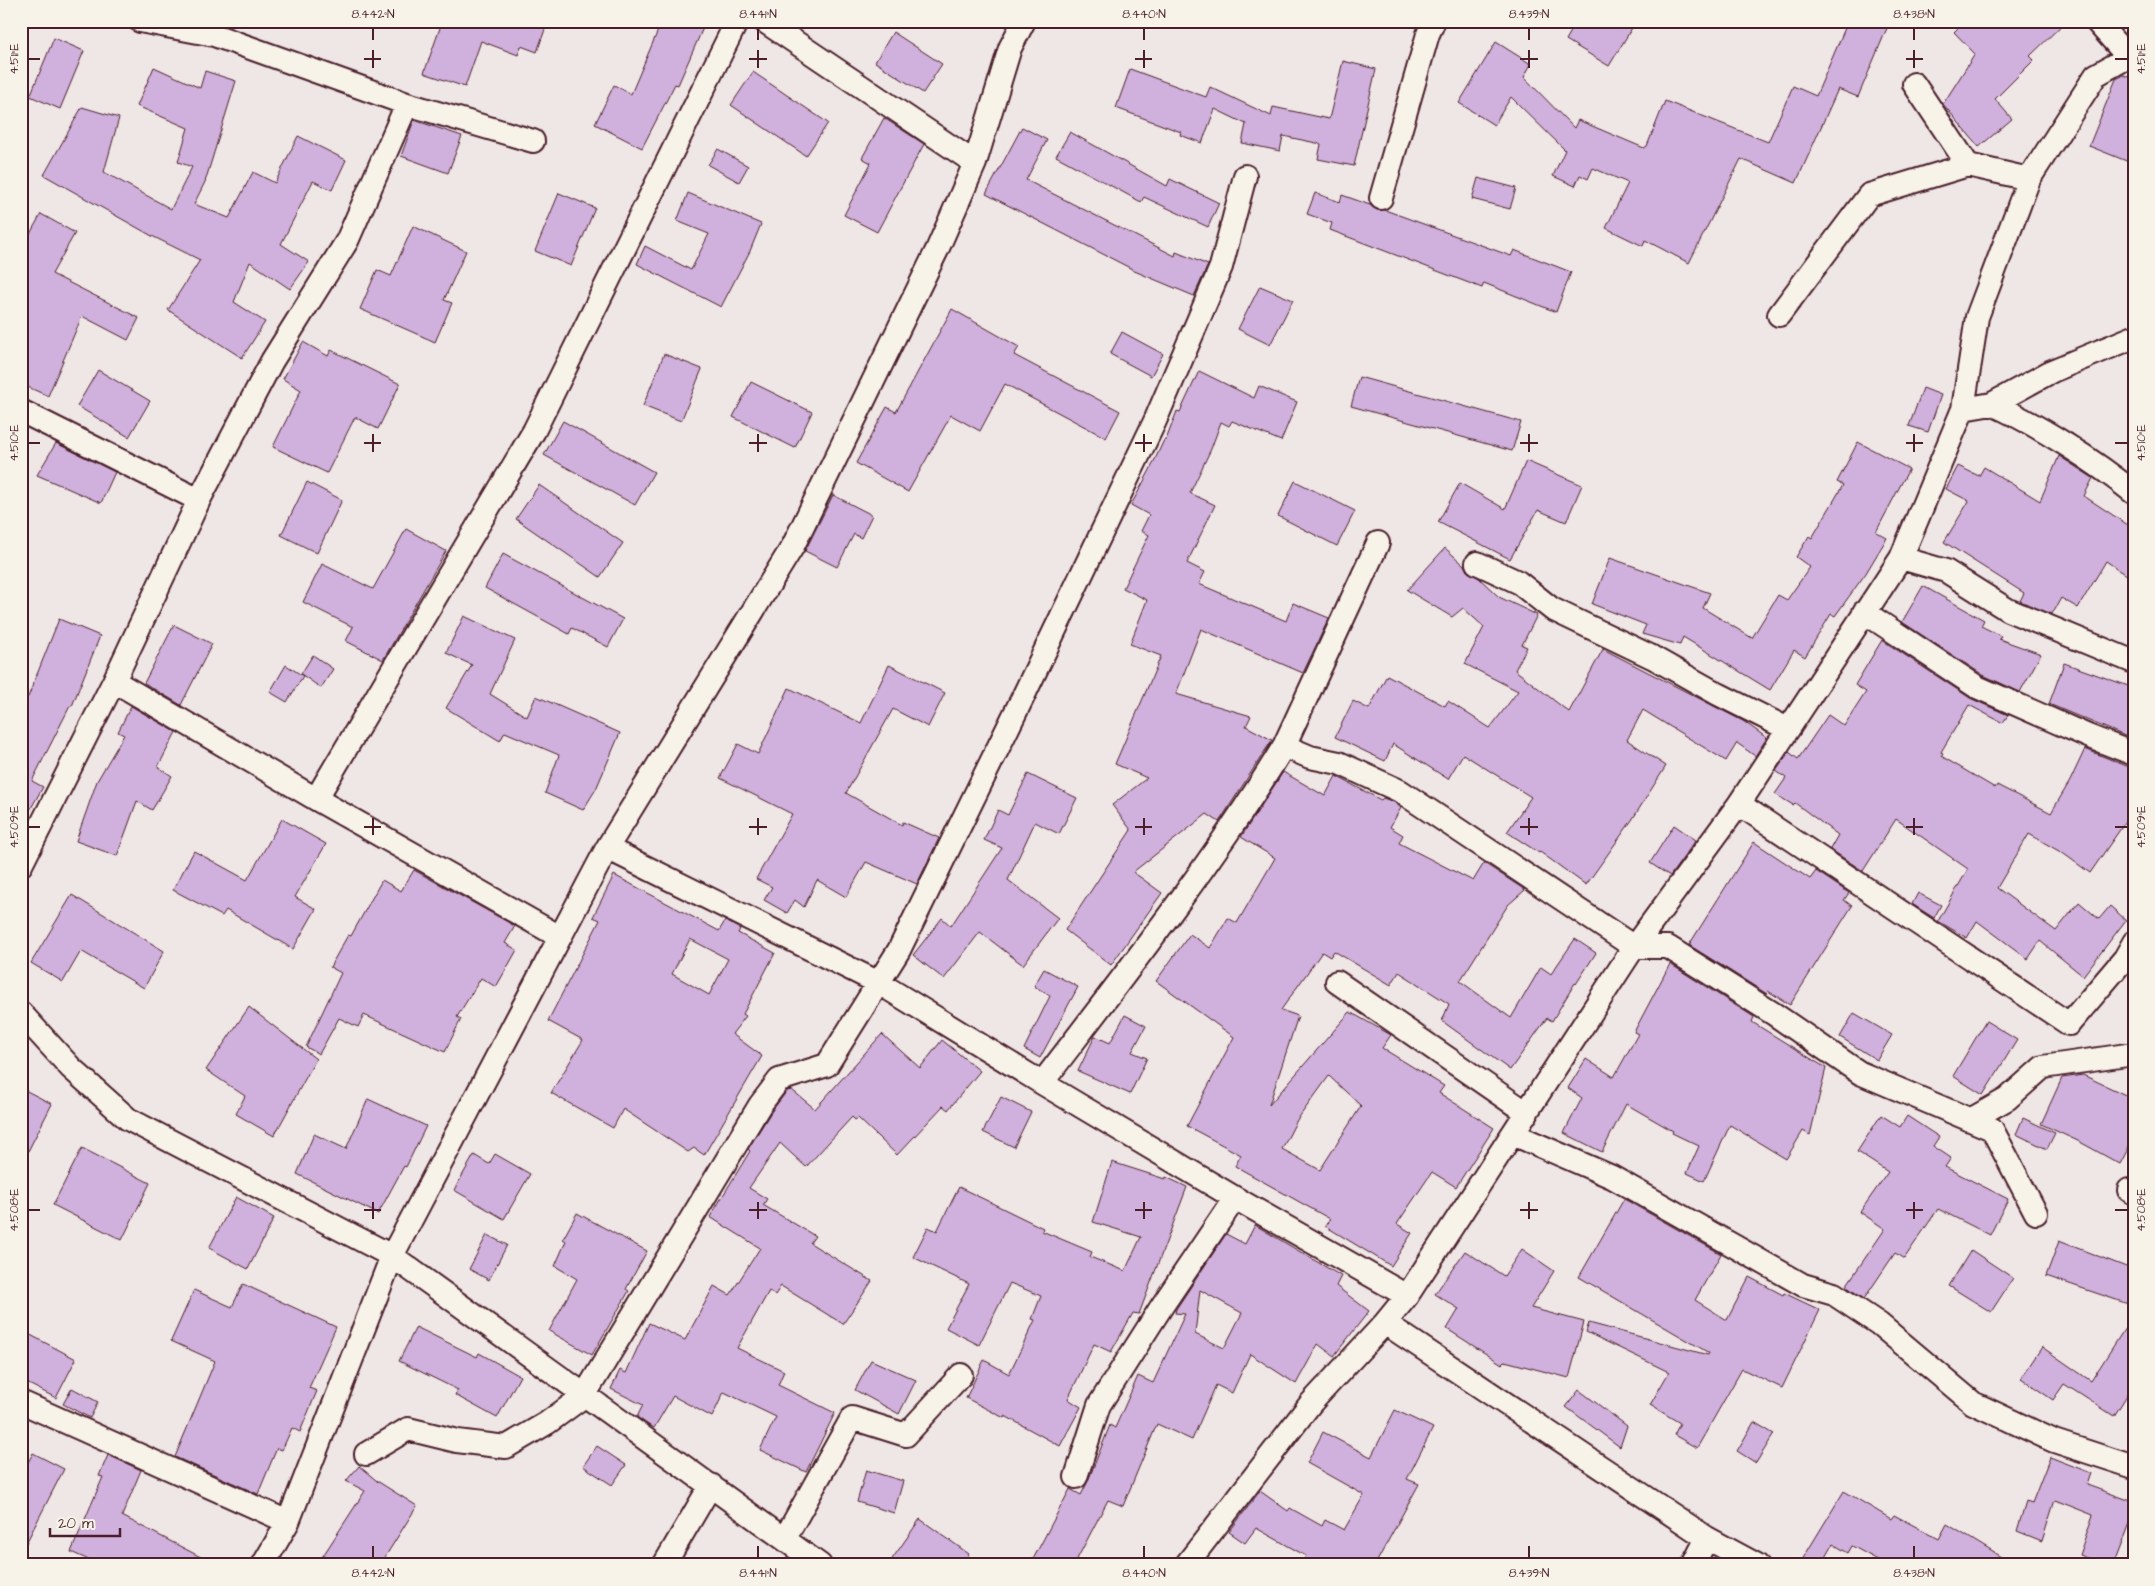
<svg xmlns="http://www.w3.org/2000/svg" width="2155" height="1586" viewBox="0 0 2155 1586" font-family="'Architects Daughter',sans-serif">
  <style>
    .building { fill: #d0b0dc; stroke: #4a1f2b; fill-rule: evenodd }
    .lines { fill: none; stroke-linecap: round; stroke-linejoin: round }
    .minor-casing { stroke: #4a1f2b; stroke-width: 26 }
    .minor { stroke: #f7f3e8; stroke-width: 22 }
    .ticks { fill: none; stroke: #4a1f2b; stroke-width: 2 }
    .neatline { fill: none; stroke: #4a1f2b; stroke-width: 2 }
    .ticks-label { font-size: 12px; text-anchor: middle; fill: #4a1f2b }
  </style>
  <rect width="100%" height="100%" fill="#efe6e6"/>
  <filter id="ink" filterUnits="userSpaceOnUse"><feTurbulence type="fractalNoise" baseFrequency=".02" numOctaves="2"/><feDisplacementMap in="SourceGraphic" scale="10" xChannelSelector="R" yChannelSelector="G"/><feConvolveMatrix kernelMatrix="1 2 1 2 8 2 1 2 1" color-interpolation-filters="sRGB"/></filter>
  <g filter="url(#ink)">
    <path class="building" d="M435,21H548L537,52L521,46L518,55L481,41L465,87L424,73L441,25Z
      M662,21H706L678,85L675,84L642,148L595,124L614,85L631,94Z
      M1577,21H1622L1632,28L1609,66L1566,40Z
      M1848,21H1890L1858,97L1838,89L1796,183L1741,159L1689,263L1645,240L1643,246L1606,228L1628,183L1593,168L1588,179L1580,175L1575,186L1553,176L1565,150L1511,97L1494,125L1459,103L1496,42L1531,64L1524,77L1574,128L1578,120L1644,148L1647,146L1665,101L1768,142L1793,86L1816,96Z
      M1965,21H2066L2030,56L2034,60L1995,99L2012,119L1979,147L1943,104L1975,54L1954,32Z
      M893,32L942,64L923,93L875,62Z
      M54,38L84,51L60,109L30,96Z
      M1343,61L1376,69L1354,166L1318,159L1321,144L1283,136L1280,151L1242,143L1246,124L1215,109L1202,143L1180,135L1181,132L1116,108L1130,69L1206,97L1210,87L1271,116L1273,107L1329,119Z
      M154,67L200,88L205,71L236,81L205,182L194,204L229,218L253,172L275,183L298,136L346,160L332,190L313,181L281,244L309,262L290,289L250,262L234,302L265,322L242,358L168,310L200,260L152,236L44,175L82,107L119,118L104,172L171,209L192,167L178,162L188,128L137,106Z
      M753,72L828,123L806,156L731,105Z
      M2124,75L2134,79V164L2089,146L2116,79Z
      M884,118L924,144L877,232L844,215L871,163L862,158Z
      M414,120L462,136L448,173L401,156Z
      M1022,127L1047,140L1026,180L1175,256L1176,252L1208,265L1194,296L1132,270V269L986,194Z
      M1070,132L1167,186L1170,179L1219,203L1208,227L1144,197L1141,202L1056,156Z
      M718,149L748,166L739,182L708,165Z
      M1478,178L1516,188L1510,209L1472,199Z
      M559,193L595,208L571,266L535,251Z
      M688,193L761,224L750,251L721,307L637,264L645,246L691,270L709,234L677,221Z
      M1315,193L1340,202L1342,195L1370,205L1377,210H1385L1511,256L1514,250L1571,272L1556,312L1484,283L1482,288L1330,230L1332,223L1307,214Z
      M41,214L75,233L52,274L139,318L128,340L82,316L48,396L21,384V250Z
      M413,226L466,251L444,300L452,303L435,342L360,309L377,270L391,276Z
      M1260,286L1293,300L1270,345L1238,329Z
      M952,309L1019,347L1014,355L1120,411L1106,438L1005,384L980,431L951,415L908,492L856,463L887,407L896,412Z
      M1122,332L1163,354L1151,376L1110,354Z
      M303,342L328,356L331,350L400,384L378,429L355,417L327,473L273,447L301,390L283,379Z
      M664,354L702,369L681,421L643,406Z
      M98,370L150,401L129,437L77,406Z
      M1199,371L1254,398L1259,386L1297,402L1281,441L1232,421L1229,426L1221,422L1211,449L1190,493L1215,505L1187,563L1205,572L1199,584L1286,621L1293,603L1329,618L1303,673L1201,629L1176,694L1251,716L1246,726L1272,740L1219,822L1207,814L1133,872L1162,893L1111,965L1065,930L1131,830L1112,805L1147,778L1115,764L1161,656L1130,644L1147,600L1123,588L1149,535L1141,531L1149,515L1131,505L1150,470L1164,440H1166L1177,411L1180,412Z
      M1359,377L1521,422L1512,451L1351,406Z
      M751,382L812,412L795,448L733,417Z
      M1923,388L1941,395L1928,432L1909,426Z
      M563,421L654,472L635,505L544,455Z
      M1858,442L1909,469L1876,532L1887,538L1866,573L1835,616L1831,614L1805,657L1794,650L1770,690L1683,637L1680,645L1642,634L1646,625L1592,604L1610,558L1710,593L1703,608L1752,638L1778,595L1787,600L1810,567L1796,557L1809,536L1812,538L1843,485L1837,482Z
      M56,443L115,472L101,503L37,475Z
      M2059,456L2093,478L2084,496L2134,529V580L2106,561L2078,608L2061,598L2052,614L2020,601L2024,593L1944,542L1969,501L1946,489L1958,466L1979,476L1984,467L2040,501Z
      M1526,461L1582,485L1566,522L1538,510L1510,559L1438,522L1460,483L1505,509Z
      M1295,481L1355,511L1337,546L1278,516Z
      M307,482L342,500L317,553L281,535Z
      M539,485L623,543L600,577L516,519Z
      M833,495L872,515L861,538L854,534L837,567L805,551Z
      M406,529L446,551L383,660L346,641L353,627L303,602L322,564L373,589Z
      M1445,548L1464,565L1467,571L1479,578L1499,597L1537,615L1522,645L1527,647L1515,670L1569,712L1603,649L1743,721L1767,738L1755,756L1737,743L1726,761L1643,710L1627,740L1666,766L1632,820L1586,885L1540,852L1539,853L1507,832L1531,797L1463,754L1448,779L1393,744L1385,761L1335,737L1353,701L1369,709L1387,675L1445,706L1448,701L1490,728L1518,691L1465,664L1484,627L1463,608L1452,617L1407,590Z
      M503,554L623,619L608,647L572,628L569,634L485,588Z
      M1923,586L1984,620L1981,626L2001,636L1999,639L2041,654L2020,692L1983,675L1902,622Z
      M464,616L515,640L490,694L527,717L536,696L620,733L596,789L583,810L545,793L559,755L505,732L500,741L446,708L472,665L446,653Z
      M59,619L100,636L72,706H70L32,781L43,787L21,826V694L28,697Z
      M174,625L212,644L181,705L144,683Z
      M1882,640L1970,698L2008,715L2003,723L1969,705L1941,752L1943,753L1941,756L1995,788L1997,785L2051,813L2070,781L2085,749L2134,769V804L2126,821L2090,873L2064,854L2029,834L1997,888L2056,931L2079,902L2099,919L2110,906L2126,920L2083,976L2040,941L2028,959L1977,921L1967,938L1938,921L1968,869L1896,819L1863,871L1830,849L1838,835L1795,803L1793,805L1775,794L1786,778L1776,771L1789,752L1798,759L1828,715L1844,726L1866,692L1855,685Z
      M313,655L333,669L321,688L301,674Z
      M2064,663L2134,688L2132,739L2049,704Z
      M286,665L303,676L287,702L270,692Z
      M889,665L945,693L928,727L893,709L846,793L902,825L903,822L939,838L917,884L866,862L846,897L817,880L804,907L795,900L787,913L764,900L772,887L756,879L792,814L720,778L738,744L758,754L789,688L861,723Z
      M131,706L176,732L158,767L172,776L152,810L137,801L117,856L76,841L97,781L124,735L118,732Z
      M1283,772L1325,796L1336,776L1381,800L1383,798L1394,802L1401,808L1390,827L1403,835L1399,843L1473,881L1484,863L1525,890L1508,905L1460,981L1511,1018L1541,967L1551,974L1575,939L1596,953L1576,984L1575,983L1552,1021L1547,1018L1510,1070L1442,1021L1449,1004L1399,972L1391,985L1334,951L1330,957L1322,952L1281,1010L1298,1016L1269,1105L1350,1012L1391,1035L1382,1048L1444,1086L1439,1093L1494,1128L1456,1187L1432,1172L1397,1224L1412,1233L1391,1266L1325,1226L1330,1219L1235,1166L1241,1155L1187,1126L1234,1037L1156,981L1190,934L1210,948L1228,918L1237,923L1275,858L1241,837ZM1329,1076L1361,1106L1320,1170L1282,1149L1297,1120Z
      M1028,774L1077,798L1059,834L1035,822L1008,880L1058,918L1023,965L980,932L944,979L913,955L942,918L951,926L1002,848L984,840L998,810L1008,815Z
      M282,819L326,844L295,897L316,909L293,949L226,910L222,916L173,890L194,851L247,880Z
      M1674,825L1696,840L1670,876L1650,863Z
      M1754,842L1810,879L1816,871L1849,893L1844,900L1852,906L1790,1005L1768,991L1767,994L1689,945Z
      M414,870L515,926L505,943L517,950L496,987L481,978L457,1017L461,1019L445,1052L364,1015L358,1027L339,1018L319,1054L306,1047L341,973L330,967L348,935L351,936L382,880L401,891Z
      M614,875L719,931L725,921L740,929L738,933L775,953L743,1014L746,1016L732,1034L762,1056L704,1155L694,1148L688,1152L623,1109L613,1128L551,1093L583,1040L548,1021L600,920L593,917ZM690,939L728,959L709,995L672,974Z
      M1918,893L1941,905L1934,918L1912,904Z
      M72,895L164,951L144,988L81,951L63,982L31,963Z
      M1670,964L1754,1017L1752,1022L1826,1068L1810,1135L1803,1131L1786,1159L1730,1125L1704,1181L1687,1173L1699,1146L1672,1133L1673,1131L1626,1104L1602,1152L1564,1133L1582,1098L1568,1088L1586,1059L1614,1077L1638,1034L1634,1032Z
      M1044,969L1078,987L1040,1058L1024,1049L1050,996L1034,986Z
      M249,1007L316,1059L274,1136L236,1114L245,1096L206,1070Z
      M1854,1013L1892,1035L1877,1060L1840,1037Z
      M1125,1015L1146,1026L1132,1052L1147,1058L1130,1094L1078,1071L1095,1036L1110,1043Z
      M1986,1021L2017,1040L1983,1095L1953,1076Z
      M882,1034L920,1068L942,1040L980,1071L948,1110L943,1106L897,1155L858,1118L855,1120L852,1117L806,1167L780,1143L749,1188L767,1199L763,1205L815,1236L810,1243L872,1281L843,1324L781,1286L775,1295L769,1291L737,1348L784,1371L778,1385L835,1413L806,1472L760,1450L776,1417L724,1392L712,1417L673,1396L654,1428L647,1424L637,1417L643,1405L611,1389L620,1370L626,1373L649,1323L685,1340L714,1286L730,1295L760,1248L710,1217L750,1151L748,1149L771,1112L787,1091L792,1090L815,1109Z
      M2083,1075L2134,1099V1138L2120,1164L2080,1142L2041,1124L2062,1078Z
      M21,1088L52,1104L21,1165Z
      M1001,1097L1031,1112L1014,1147L983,1132Z
      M368,1099L426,1126L406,1167L404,1166L378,1214L297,1174L314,1134L346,1149Z
      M1881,1115L1900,1127L1907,1116L1939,1137L1933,1146L1951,1158L1945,1167L2008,1199L1990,1235L1938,1209L1904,1259L1895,1253L1864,1299L1846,1286L1885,1229L1860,1212L1888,1172L1857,1152Z
      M2023,1118L2055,1133L2047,1149L2016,1134Z
      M82,1148L150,1183L122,1240L53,1205Z
      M495,1154L530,1174L504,1219L454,1190L474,1155L489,1164Z
      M1112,1162L1165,1179L1166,1177L1187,1187L1139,1314L1133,1313L1111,1352L1094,1344L1068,1399L1081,1407L1060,1446L1005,1416L1004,1418L966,1398L984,1360L1009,1374L1035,1320L1032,1319L1041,1296L1010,1283L979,1345L946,1328L969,1284L913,1257L928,1227L937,1231L959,1187L1043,1228L1042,1231L1092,1252L1090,1257L1125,1271L1141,1237L1093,1222Z
      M236,1197L274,1218L248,1269L209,1248Z
      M1624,1199L1721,1254L1695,1300L1727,1320L1749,1277L1783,1295L1784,1293L1820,1310L1782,1388L1742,1369L1697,1448L1674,1435L1680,1423L1650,1405L1669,1372L1586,1332L1589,1323L1708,1355L1709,1353L1579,1277Z
      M577,1213L647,1251L626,1289L629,1291L592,1355L549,1331L577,1279L555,1266L566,1241L563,1239Z
      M1255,1225L1341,1276L1336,1286L1369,1311L1334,1356L1318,1344L1296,1384L1250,1354L1232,1393L1216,1385L1192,1440L1157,1424L1123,1506L1108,1500L1074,1565H1030L1070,1489L1081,1495L1088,1481L1110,1425L1115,1428L1138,1376L1153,1383L1185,1314L1175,1313L1176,1309L1226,1234L1245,1244ZM1200,1290L1242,1313L1224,1348L1195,1334Z
      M487,1235L507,1245L489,1280L469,1269Z
      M2059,1241L2134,1270V1306L2046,1276Z
      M1522,1249L1554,1271L1531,1308L1584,1322L1569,1378L1505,1361L1502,1364L1447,1329L1459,1309L1435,1294L1465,1251L1504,1276Z
      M1971,1250L2013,1278L1991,1312L1949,1286Z
      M243,1284L336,1327L309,1388L317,1391L300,1432L292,1428L282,1450L277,1448L258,1494L175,1457L215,1361L171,1341L194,1290L232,1307Z
      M2134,1314V1384L2114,1416L2064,1384L2053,1400L2021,1378L2042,1347L2091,1381Z
      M416,1327L477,1357L479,1353L520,1376L497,1418L455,1395L458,1390L399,1361Z
      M21,1330L76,1359L56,1398L21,1380Z
      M871,1360L916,1380L899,1414L855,1390Z
      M72,1388L98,1402L90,1418L63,1404Z
      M1579,1390L1627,1426L1620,1447L1566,1407Z
      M1395,1410L1433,1428L1407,1479L1419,1484L1375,1565H1301L1306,1556L1256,1528L1245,1543L1229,1532L1260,1491L1288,1511L1290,1508L1322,1526L1325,1520L1344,1530L1364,1495L1307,1463L1323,1432L1371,1457Z
      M1754,1422L1774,1434L1756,1463L1737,1451Z
      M597,1446L626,1465L612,1485L583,1466Z
      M33,1453L64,1469L21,1553V1476Z
      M108,1455L141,1470L122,1516L216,1565H100L71,1552L103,1477L99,1476Z
      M2050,1457L2091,1473L2087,1485L2134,1502V1513L2114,1565H2105L2079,1555L2093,1515L2055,1500L2042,1541L2017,1531L2026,1501L2032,1503Z
      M359,1466L377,1481L417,1506L380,1565H317L365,1491L346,1481Z
      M866,1470L903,1481L894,1513L857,1502Z
      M1844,1491L1891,1519L1894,1515L1939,1539L1947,1524L2014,1565H1887L1852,1546L1848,1553L1833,1544L1821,1565H1799Z
      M920,1519L969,1554L962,1565H888Z"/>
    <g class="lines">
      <g class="minor-casing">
        <path id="minor" d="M140,21L214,35L407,104L533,141
          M764,21L975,163
          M2096,21L2128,57
          M1914,84L1968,165L2029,179
          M1381,198L1428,34L1434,21
          M1779,315L1869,195L1968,165
          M1992,404C2038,425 2095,461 2134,493
          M1963,409L1992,404L2052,371L2134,337
          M21,411L199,500
          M1901,558L1946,571L2008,610L2134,662
          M1477,563L1518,582L1552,609L1652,657L1718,694L1788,729
          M1864,612L1977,687L2088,736L2134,754
          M114,681L316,799L560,937
          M1284,746L1378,543
          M316,799L534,431L737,21
          M1739,804L2069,1024L2125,958L2134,942
          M607,848L879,983L1042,1083L1235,1198L1407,1296
          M21,865L114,681L199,500L272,361L347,241L407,104
          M1337,982L1527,1113
          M21,1013L71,1068L128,1119L392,1256L820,1565
          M1042,1083C1126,973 1212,864 1284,746L1310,757L1339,763L1400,791L1634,947H1668L1774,1014L1860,1073L1992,1129L2036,1213
          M1970,1120L2007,1099L2043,1067L2134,1054
          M1513,1134L1612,1177L1803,1285L1834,1294L1879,1324L1973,1403L2054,1441L2134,1467
          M2129,1190L2134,1193
          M1385,1323L1707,1538L1757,1565
          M21,1402L288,1522
          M366,1454L408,1429L457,1441L506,1447L547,1423L584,1396L760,1105L779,1080L827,1065L899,950L1022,699L1155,421L1221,267L1245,176
          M1076,1477L1099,1405L1162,1306L1235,1198
          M785,1538L852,1418L906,1435L961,1375
          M263,1565L288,1522L392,1256L607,848L793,546L937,250L975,163L1010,48L1024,21
          M664,1565L711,1485
          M1186,1565L1311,1403L1385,1323L1407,1296L1634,947L1739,804L1901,558L1963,409L1977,317L2029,179L2096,75L2128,57L2134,58
          M1693,1565L1707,1538"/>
      </g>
      <use href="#minor" class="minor"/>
    </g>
  </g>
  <path class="ticks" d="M373,28V40M758,28V40M1144,28V40M1529,28V40M1914,28V40M373,50V68M758,50V68M1144,50V68M1529,50V68M1914,50V68M28,59H40M364,59H381M749,59H767M1135,59H1152M1520,59H1538M1906,59H1923M2115,59H2128M373,434V452M758,434V452M1144,434V452M1529,434V452M1914,434V452M28,443H40M364,443H381M749,443H767M1135,443H1152M1520,443H1538M1906,443H1923M2115,443H2128M373,818V835M758,818V835M1144,818V835M1529,818V835M1914,818V835M28,827H40M364,827H381M749,827H767M1135,827H1152M1520,827H1538M1906,827H1923M2115,827H2128M373,1202V1219M758,1202V1219M1144,1202V1219M1529,1202V1219M1914,1202V1219M28,1210H40M364,1210H381M749,1210H767M1135,1210H1152M1520,1210H1538M1906,1210H1923M2115,1210H2128M373,1546V1558M758,1546V1558M1144,1546V1558M1529,1546V1558M1914,1546V1558"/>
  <rect width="2155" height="1586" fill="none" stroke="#f7f3e8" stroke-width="55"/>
  <path d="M50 1528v8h70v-8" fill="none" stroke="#4a1f2b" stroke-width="2.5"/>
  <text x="58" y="1528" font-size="15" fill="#4a1f2b" stroke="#f7f3e8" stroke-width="4" paint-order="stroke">20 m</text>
  <rect x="28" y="28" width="2100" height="1530" class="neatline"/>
  <g class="ticks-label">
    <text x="373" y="18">8.442°N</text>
    <text x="758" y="18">8.441°N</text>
    <text x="1144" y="18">8.440°N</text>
    <text x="1529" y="18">8.439°N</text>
    <text x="1914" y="18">8.438°N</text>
    <text transform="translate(2141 59) rotate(-90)" y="4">4.511°E</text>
    <text transform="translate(14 59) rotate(-90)" y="4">4.511°E</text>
    <text transform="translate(2141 443) rotate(-90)" y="4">4.510°E</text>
    <text transform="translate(14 443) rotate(-90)" y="4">4.510°E</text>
    <text transform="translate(2141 827) rotate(-90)" y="4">4.509°E</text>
    <text transform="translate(14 827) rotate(-90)" y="4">4.509°E</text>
    <text transform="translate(2141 1210) rotate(-90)" y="4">4.508°E</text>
    <text transform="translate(14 1210) rotate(-90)" y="4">4.508°E</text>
    <text x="373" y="1577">8.442°N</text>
    <text x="758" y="1577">8.441°N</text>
    <text x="1144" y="1577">8.440°N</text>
    <text x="1529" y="1577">8.439°N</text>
    <text x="1914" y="1577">8.438°N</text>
  </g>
</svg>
